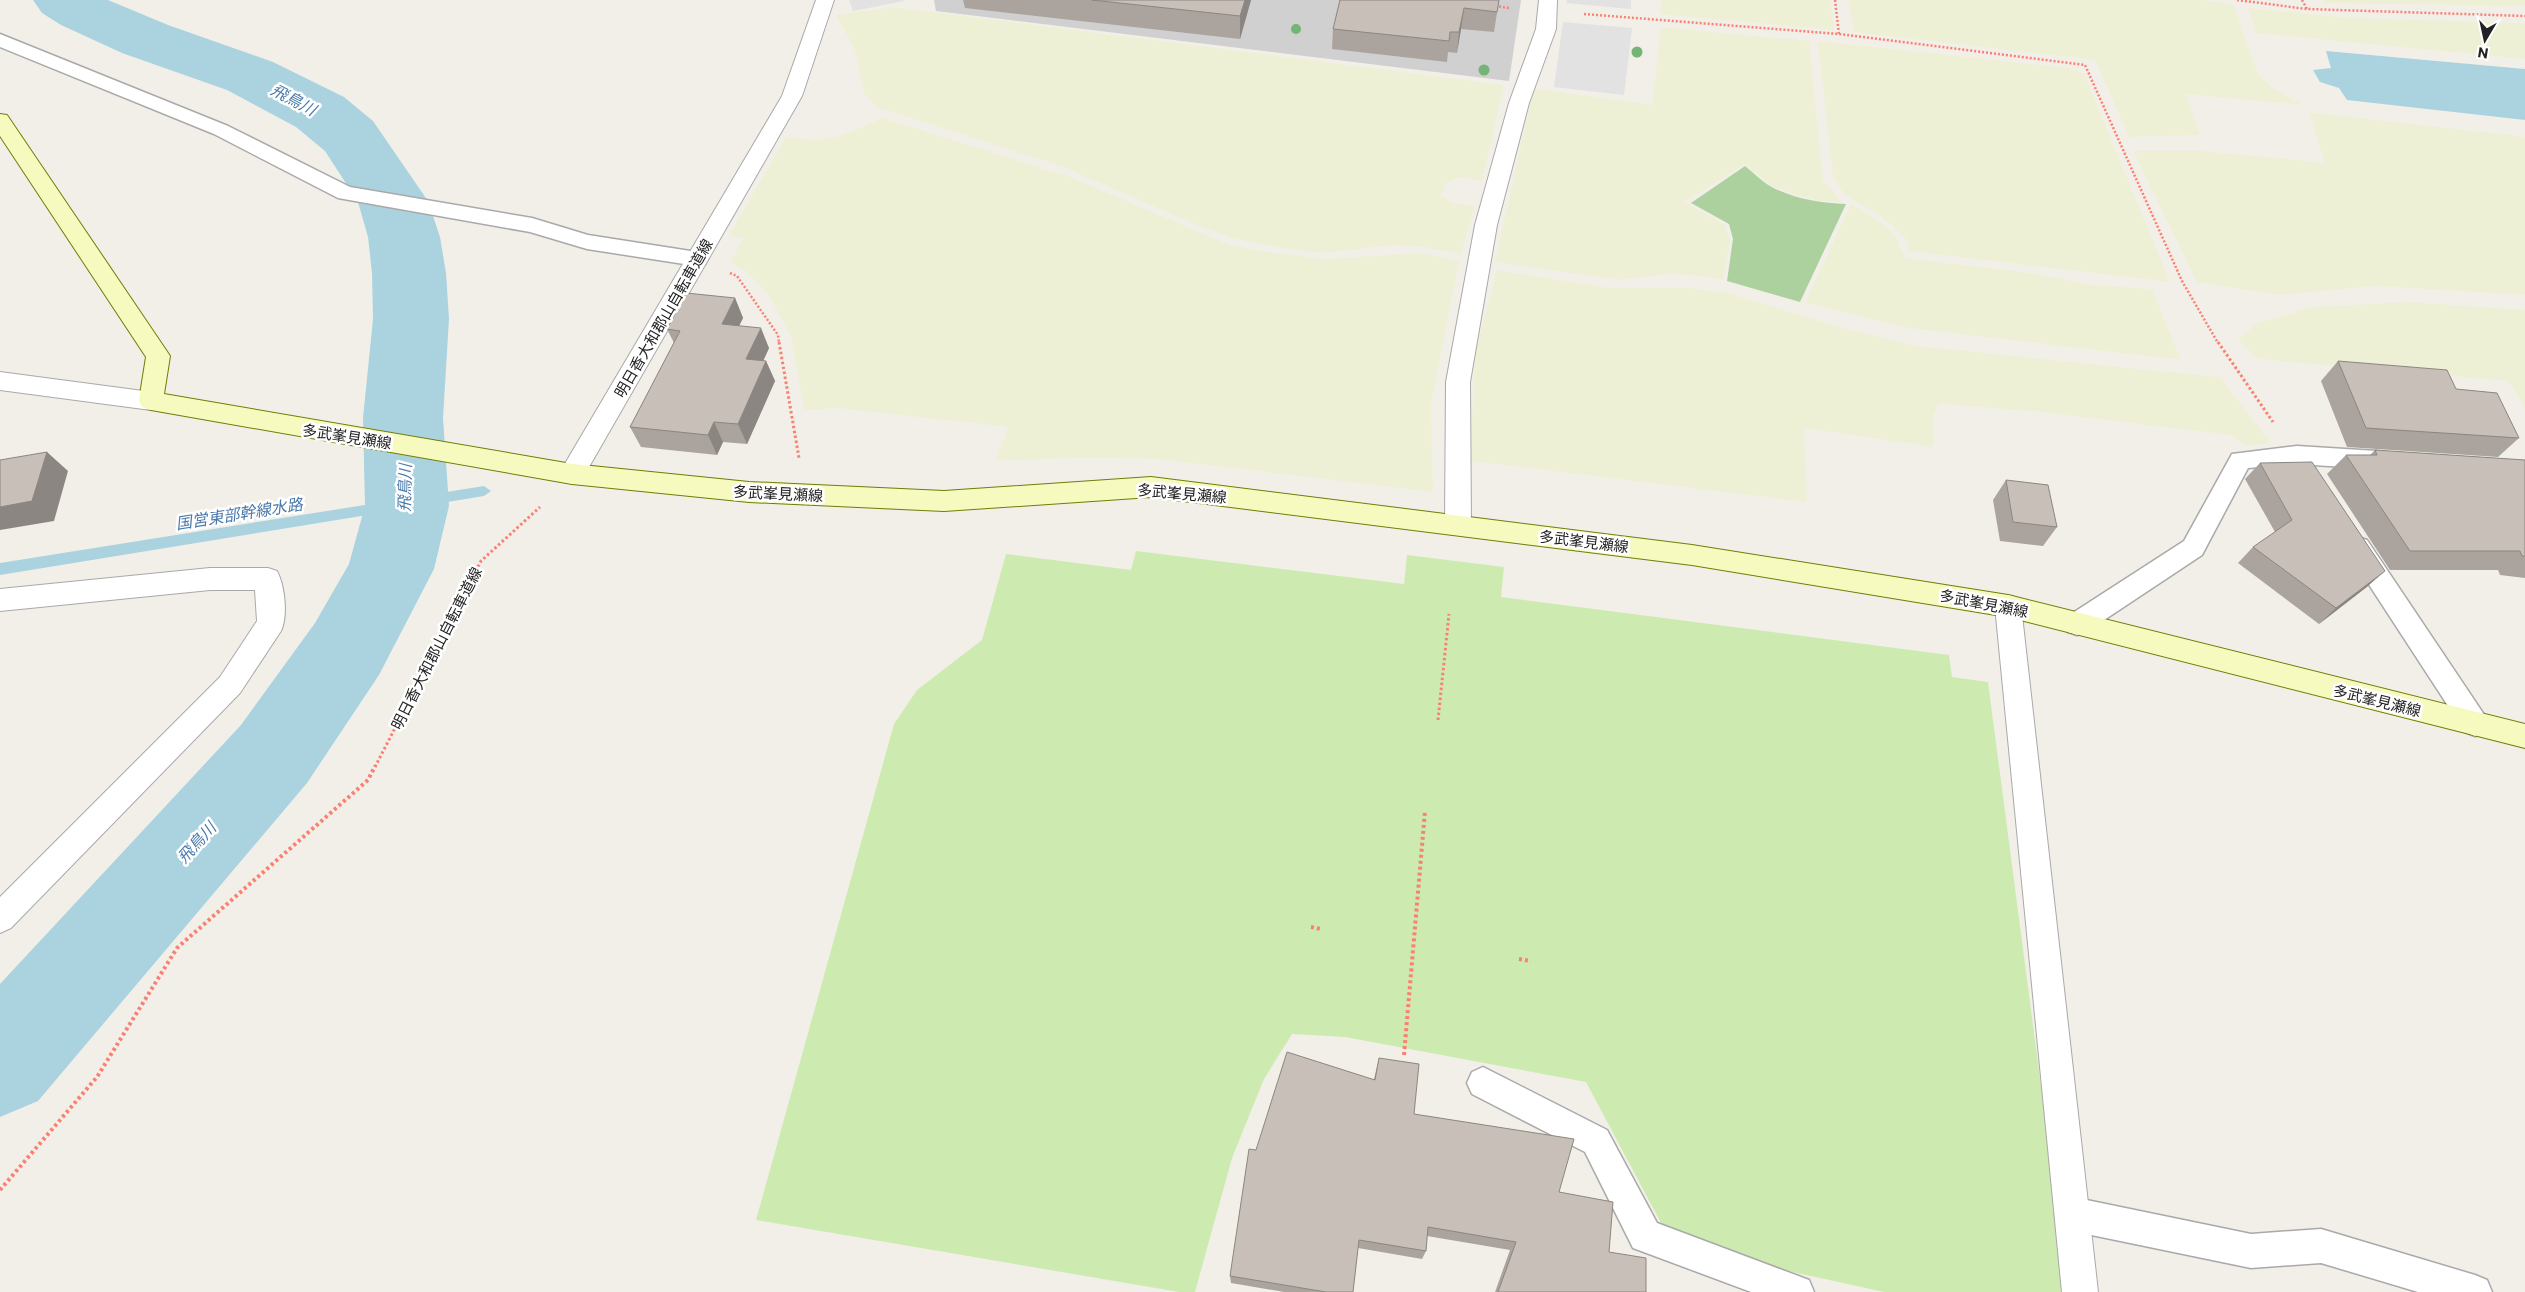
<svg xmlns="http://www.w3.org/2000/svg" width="2525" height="1292" viewBox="0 0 2525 1292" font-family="Commissioner,'Noto Sans JP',sans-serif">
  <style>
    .religious { fill: #d0d0d0 }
    .farmland { fill: #eef0d5 }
    .grass { fill: #cdebb0 }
    .forest { fill: #add19e }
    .parking { fill: #e2e2e2 }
    .water { fill: #aad3df }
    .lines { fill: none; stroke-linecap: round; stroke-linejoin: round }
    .stream { fill: #aad3df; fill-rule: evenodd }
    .river { fill: #aad3df; fill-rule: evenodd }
    .service-casing { stroke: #a9a9a9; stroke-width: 3 }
    .minor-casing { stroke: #a9a9a9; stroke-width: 2 }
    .tertiary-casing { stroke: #a9a9a9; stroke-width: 2 }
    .secondary-casing { stroke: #707d05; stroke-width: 2 }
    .path-far2 { stroke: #fa8072; stroke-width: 2.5; stroke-dasharray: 2 2; stroke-linecap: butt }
    .path-far1 { stroke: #fa8072; stroke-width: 3; stroke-dasharray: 2.5 2.5; stroke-linecap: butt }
    .path { stroke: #fa8072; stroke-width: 4; stroke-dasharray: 3 3; stroke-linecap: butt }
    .service { fill: #fff; fill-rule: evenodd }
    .minor { fill: #fff; fill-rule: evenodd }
    .tertiary { fill: #fff; fill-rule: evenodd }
    .secondary { fill: #f7fabf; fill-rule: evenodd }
    .tree { fill: #74b475 }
    .wall { fill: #aba49e }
    .shaded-wall { fill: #8b8681 }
    .building { fill: #c7bfb8; stroke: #8b8681 }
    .labels { text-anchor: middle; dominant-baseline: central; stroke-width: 5; stroke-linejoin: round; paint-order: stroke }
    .street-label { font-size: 15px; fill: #222; stroke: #fff }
    .water-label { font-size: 16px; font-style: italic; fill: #4a7aab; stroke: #fff }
  </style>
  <rect width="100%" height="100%" fill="#f2efe9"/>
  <path class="religious" d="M934,0H1521L1509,81L936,11Z"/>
  <path class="farmland" d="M1661,0H1830L1834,30L1660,14Z
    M1848,0H2202L2233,4L2257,72L2271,87L2303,105L2186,94L2200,135L2129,137L2095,60L1854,32Z
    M2322,0H2525V6L2324,3Z
    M894,7L1504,85L1482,181L1460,177L1445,183L1441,196L1452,203L1474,206L1461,254L1423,247L1393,245L1322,253L1287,249L1233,238L1192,223L1064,167L876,107L864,93L855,50L836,15Z
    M2248,8L2351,18L2525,23V59L2256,33Z
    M1661,27L1809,41L1823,180L1842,202L1822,201L1797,195L1770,185L1745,164L1684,202L1724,224L1730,240L1723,280L1702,276L1669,274L1618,280L1495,262L1534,88L1652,105Z
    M1818,41L2070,68L2084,74L2170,282L1910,251L1905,237L1881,216L1845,195L1833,178Z
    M2309,112L2525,137V295L2376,286L2278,295L2197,282L2133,151H2203L2325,163Z
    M883,118L1070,177L1230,245L1268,252L1325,259L1405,254H1423L1459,261L1431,404L1433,492L1158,459L1096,457L996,461L1008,427L837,408L804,410L791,336L768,294L743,269L731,263L743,238L729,236L786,137L817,140L840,136Z
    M1851,204L1879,221L1895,235L1905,258L2030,273L2093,285L2152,289L2181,360L1909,328L1805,303Z
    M1497,270L1609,288H1689L1728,293L1846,329L1915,346L2220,377L2271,443L2246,446L2230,435L2033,411L1939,404L1933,413V447L1804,428L1807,502L1470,461L1475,354Z
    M2407,302L2525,310V408L2509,381L2258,359L2238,339L2258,323L2312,307Z"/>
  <path class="grass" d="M1136,551L1404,584L1407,555L1504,567L1501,597L1949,655L1952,677L1988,682L2068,1292H1884L1779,1269L1685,1237L1661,1223L1586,1082L1345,1037L1292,1034L1264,1079L1232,1158L1195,1292H1179L756,1220L894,724L917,690L982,640L1006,554L1131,570Z"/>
  <path class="forest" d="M1745,166C1753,172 1761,181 1770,186C1793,199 1820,203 1846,204L1800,302L1727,281L1733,239L1729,224L1691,203Z"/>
  <path class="parking" d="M849,0H903L904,1L853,11Z
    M1567,0H1631V9L1566,3Z
    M1563,22L1632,28L1624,95L1554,87Z"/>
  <path class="water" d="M2326,51L2525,69V120L2347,100L2339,88L2320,82L2313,70L2331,68Z"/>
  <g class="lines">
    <path class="stream" d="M484,486L491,491L484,496L0,575V563Z"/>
    <path class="river" d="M33,0H108L168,25L273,62L344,97L373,121L428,201L440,237L446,273L449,319L443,418L449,506L434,569L379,675L307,783L38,1101L0,1117V984L241,725L315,623L349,564L365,506L363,418L373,319L372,273L368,237L358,202L325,151L296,127L227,90L122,53L61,25L42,13Z"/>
    <g class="service-casing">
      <path id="service" d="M0,34L228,126L350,187L532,218L588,235L697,252L705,254L708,259L705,264L697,266L587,249L530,232L338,198L214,134L0,47Z
        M2297,446L2377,451L2385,454L2389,460L2385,466L2377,469L2297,464L2248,468L2202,555L2086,632L2077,635L2068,632L2064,624L2068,616L2184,541L2232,454Z
        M2358,537L2367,540L2485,716L2489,724L2485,732L2475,736L2465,732L2349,554L2345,547L2349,540Z
        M1483,1067L1607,1130L1657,1223L1809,1280L1814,1292H1751L1633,1248L1585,1152L1472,1094L1467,1083L1472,1072Z
        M2072,1197L2251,1234L2321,1229L2475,1275L2487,1280L2492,1292H2418L2321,1263L2251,1268L2072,1231L2060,1226L2055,1214L2060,1202Z"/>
    </g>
    <g class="minor-casing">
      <path id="minor" d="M816,0H834L802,96L581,481L572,484L563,481L559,474L563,467L782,96Z
        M1539,0H1557L1556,29L1529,103L1497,225L1470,382L1471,525L1467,532L1458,535L1449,532L1445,525L1446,382L1475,225L1509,103L1536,29Z
        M210,568H268L277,571C285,586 288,616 281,631L240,693L11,928L0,933V897L220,677L257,621L255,590H210L0,611V589Z
        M2008,595L2018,598L2021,606L2098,1292H2062L1995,606L1998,598Z"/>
    </g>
    <g class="tertiary-casing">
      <path id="tertiary" d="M0,372L151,392L160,395L163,401L160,407L151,410L0,390Z"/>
    </g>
    <g class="secondary-casing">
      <path id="secondary" d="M0,114L7,115L166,350L170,356L164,394L572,464L749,482L944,491L1151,477L1692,545L2008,595L2525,724V748L2008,617L1692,565L1151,497L944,511L749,502L572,484L151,410L142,407L139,401L146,357L0,136Z"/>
    </g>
    <path class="path-far2" d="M1835,0L1839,34
      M2237,0L2307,9L2525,16
      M2302,0L2307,9
      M1495,6L1509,8
      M1584,14L1839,34L2085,65L2182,281L2218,343
      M730,273L737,276L778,335L779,343"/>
    <path class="path-far1" d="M779,342L799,458
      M2218,342L2273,422
      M1438,720L1449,614
      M375,767L481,561L540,507"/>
    <path class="path" d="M1311,927L1321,929
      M1519,959L1531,961
      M1404,1055L1425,811
      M0,1190L97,1077L177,948L368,780L375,766"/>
    <use href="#service" class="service"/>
    <use href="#minor" class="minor"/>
    <use href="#tertiary" class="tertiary"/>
    <use href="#secondary" class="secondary"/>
  </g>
  <g class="tree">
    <circle cx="1296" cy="29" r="5"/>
    <circle cx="1637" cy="52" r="5.5"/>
    <circle cx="1484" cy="70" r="5.5"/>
  </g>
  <path class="wall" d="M963,0H1251L1240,39L965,8Z
    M1499,0L1494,32L1461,29L1457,53L1448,52L1447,62L1332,49L1333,29Z
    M735,298L743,318L739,326L769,348L763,361H766L775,381L747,444L723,442L717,455L641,447L630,427L674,343L667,329Z
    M2338,361L2456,389L2519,438L2498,457L2347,447L2321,381Z
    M2375,450L2525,460V578L2500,575L2498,570H2390L2327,474L2346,455H2370Z
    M2260,463L2368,586L2319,624L2238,563L2253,547L2275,532L2245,479Z
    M2006,480L2057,527L2043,546L2000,541L1993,500Z
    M1379,1058L1414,1114L1559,1192L1609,1252L1646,1292H1495L1510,1250L1427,1236L1426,1251L1422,1259L1358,1248L1353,1292H1284L1231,1283L1230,1276L1374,1079Z"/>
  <path class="shaded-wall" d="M1245,0H1251L1240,39V16Z
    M1464,8L1461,29L1457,53L1459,32Z
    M735,298L743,318L730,344L722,324Z
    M761,328L769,348L755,379L746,359Z
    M766,361L775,381L747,444L738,424Z
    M714,422L723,442L717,455L708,435Z
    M47,452L68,471L54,521L0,530V507Z
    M2385,571L2368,586L2319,624L2336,608Z"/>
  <path class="building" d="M1092,0H1245L1240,16Z
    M1340,0H1499L1497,12L1464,8L1459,32H1450L1449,41L1333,29Z
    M686,293L735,298L722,324L761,328L746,359L766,361L738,424L714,422L708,435L630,427L680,331L667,329Z
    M2338,361L2447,370L2456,389L2497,393L2519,438L2366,428Z
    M2375,450L2525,460V556H2522L2520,551H2410L2346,455H2377Z
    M47,452L32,501L0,507V460Z
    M2312,462L2385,571L2336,608L2253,547L2292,520L2260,463Z
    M2006,480L2048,485L2057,527L2013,522Z
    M1287,1052L1375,1080L1379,1058L1419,1064L1414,1114L1574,1139L1559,1192L1613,1202L1609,1252L1646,1258V1292H1498L1516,1242L1428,1227L1426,1251L1359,1240L1353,1292H1326L1230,1276L1249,1149L1256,1150Z"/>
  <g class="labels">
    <g class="street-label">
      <text transform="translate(663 318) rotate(-60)">明日香大和郡山自転車道線</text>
      <text transform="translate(347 436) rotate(9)">多武峯見瀬線</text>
      <text transform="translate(778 493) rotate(3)">多武峯見瀬線</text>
      <text transform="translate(1182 493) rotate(5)">多武峯見瀬線</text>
      <text transform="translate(1584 541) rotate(7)">多武峯見瀬線</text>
      <text transform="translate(1984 603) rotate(11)">多武峯見瀬線</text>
      <text transform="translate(436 648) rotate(-63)">明日香大和郡山自転車道線</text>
      <text transform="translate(2377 700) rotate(14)">多武峯見瀬線</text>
    </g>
    <g class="water-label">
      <text transform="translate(294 99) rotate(28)">飛鳥川</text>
      <text transform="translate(404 488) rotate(-89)">飛鳥川</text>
      <text transform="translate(239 513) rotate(-9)">国営東部幹線水路</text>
      <text transform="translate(196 842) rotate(-48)">飛鳥川</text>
    </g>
  </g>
  <g transform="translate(2485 40) rotate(189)" stroke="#ffffff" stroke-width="4" paint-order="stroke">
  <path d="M0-4L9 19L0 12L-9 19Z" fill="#222222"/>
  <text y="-8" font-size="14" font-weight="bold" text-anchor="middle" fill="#222222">N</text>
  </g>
</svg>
